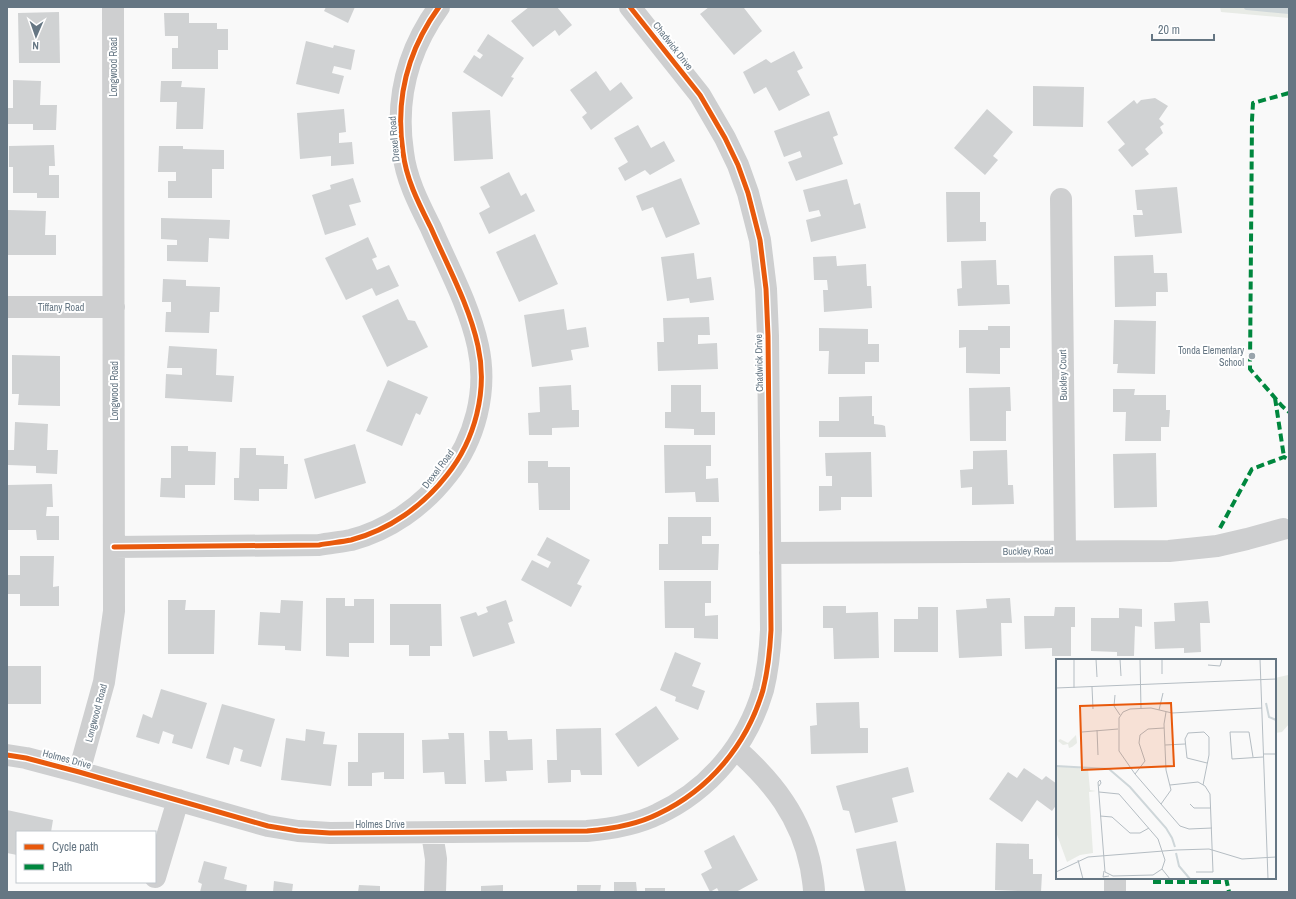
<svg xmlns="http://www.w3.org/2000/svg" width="1296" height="899" viewBox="0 0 1296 899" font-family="'Archivo Narrow',sans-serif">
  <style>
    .green { fill: #e8ebe6 }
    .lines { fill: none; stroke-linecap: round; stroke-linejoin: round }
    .stream { stroke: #ced6d9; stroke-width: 6 }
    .building { fill: #d0d2d3 }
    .minor { stroke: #cecfd0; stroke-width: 22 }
    .quiet { stroke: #00873e; stroke-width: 4; stroke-dasharray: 8 4; stroke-linecap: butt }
    .cycleway-casing { stroke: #fff; stroke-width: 8 }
    .cycleway { stroke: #e8590c; stroke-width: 5 }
    .poi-dot { fill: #99a4ac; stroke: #fff; stroke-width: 1.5 }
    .labels { text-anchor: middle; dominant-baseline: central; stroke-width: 4; stroke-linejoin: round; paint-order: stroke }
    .street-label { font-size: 10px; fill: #657683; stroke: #fff }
    .poi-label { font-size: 10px; fill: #657683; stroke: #fff; text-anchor: end }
    .inset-river { fill: none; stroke: #ced6d9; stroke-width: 2 }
    .inset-road { fill: none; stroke: #b5bdc3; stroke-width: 1 }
    .view { fill: #e8590c; fill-opacity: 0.15; stroke: #e8590c; stroke-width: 2 }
    .inset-edge { fill: none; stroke: #657683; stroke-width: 2 }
  </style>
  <rect width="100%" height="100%" fill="#f9f9f9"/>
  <path class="green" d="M1220,7H1289V18L1221,12Z
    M1289,673V724L1282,732L1275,733V678L1288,675Z"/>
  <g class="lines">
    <path class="stream" d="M1247,7L1289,11"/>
  </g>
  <path class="building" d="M326,7H355L348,23L324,11Z
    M529,7H557L572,25L559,36L555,30L533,47L511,21Z
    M709,7H745L744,8L762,31L734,55L700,14Z
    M59,12L60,63H19L18,13Z
    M164,13H189V23H217V29H228V50H218V69H172V48H178V36H165Z
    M488,34L524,58L511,77L514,78L502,97L463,72L474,55L480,59L483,55L477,51Z
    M306,41L333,48L334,45L355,50L351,70L334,66L332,73L344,76L339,94L296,84Z
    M794,51L803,68L797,71L810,95L779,111L766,87L754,94L743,72L766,59L771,63Z
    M596,71L610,91L621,82L633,98L591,130L582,117L587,113L570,90Z
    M13,80L41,81L40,105H57L56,130H33V124H7V108H13Z
    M161,81H182L181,87L205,88L203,129H176L177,102H160Z
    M1033,86L1084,87L1083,127L1033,126Z
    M1155,98L1168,106L1159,119L1164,124L1160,127L1163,133L1145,149L1149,154L1132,167L1118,150L1125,144L1107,122L1134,100L1137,104L1141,100Z
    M344,109L346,132L339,133V143L352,142L354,164L331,166V156L300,159L297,113Z
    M987,109L1013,132L993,156L998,160L985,175L954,148Z
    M490,110L493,159L454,161L452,112Z
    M829,111L838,135L833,137L843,164L796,181L788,162L802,157L800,151L784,157L774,131Z
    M638,125L651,148L664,141L675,161L650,175L645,170L625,181L618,168L628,162L614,138Z
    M54,145L55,166H49V175H59V198H37V193H13V167H9V146Z
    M159,146H183V149L224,150V169H212V198H168V181H176V172H158Z
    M509,172L521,196L526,193L535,211L489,234L479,213L490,207L480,187Z
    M353,178L361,202L349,205L356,225L325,235L312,195L331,189L330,185Z
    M681,178L700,224L666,238L653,207L642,211L636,196Z
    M847,179L854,205L860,203L866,228L811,242L806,220L821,216L819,210L809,212L803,190Z
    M1177,187L1182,233L1135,237L1133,215H1143L1142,210H1137L1135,190Z
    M946,192H980V222H986V241L947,242Z
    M8,210L46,211L45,235H56V255H7Z
    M161,218L230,220L229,239L209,238L208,262L167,261V245H177V240L161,239Z
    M535,234L558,284L519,302L496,252Z
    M368,237L377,257L372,259L377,270L389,265L399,286L376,296L372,288L346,300L325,258Z
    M694,253L697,279L711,277L714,300L690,303L689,298L667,301L661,257Z
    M1153,255L1154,273H1167L1168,292H1156V306L1115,307L1114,256Z
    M836,256L837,266L866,264L867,286H871L872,308L824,312L823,290H828L827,280H814L813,257Z
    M996,260L997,285H1009L1010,304L958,306L957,289L962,288L961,261Z
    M163,279L186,280V286L220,287L219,312H210L209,333L165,332L166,312H171V302H162Z
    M398,299L408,320L415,321L428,347L387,367L362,316Z
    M564,309L567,330L586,327L589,347L571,350L573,360L532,367L524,315Z
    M709,317L710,335H698V344L717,343L718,369L658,371L657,342H664L663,318Z
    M1114,320L1156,321L1155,374L1117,373L1118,364H1113Z
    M988,326H1010V348H1000V374L966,373V347L959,348V330H988Z
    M819,328L868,329V344H879V362H865V374H828L829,351H819Z
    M169,346L217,349L216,375L234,376L232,402L165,398L166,374L182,375V368H167Z
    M12,355L60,356V406L18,405L19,394H12Z
    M388,380L428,397L420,415L416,413L402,446L366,431Z
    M571,385L572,410H579V427L552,428V435H529L528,413L540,412L539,387Z
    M671,385H701V412H715V435H694V429L665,428V412H671Z
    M1010,387L1011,411H1006V441H970L969,388Z
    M1113,389H1135L1134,395H1166V410H1170L1169,427H1161V441H1125L1126,412H1113Z
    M872,396V416H874V424L882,425L885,426L886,437H819V421H839V397Z
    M15,422L48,424L47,450H58L57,474L36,473V466L8,465V450H14Z
    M355,444L366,483L315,499L304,459Z
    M664,445H711V466H706V479L718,478L719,502H696L695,492L665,493Z
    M171,446H188V451L216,452L215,485H185V498L160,497L161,478H171Z
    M240,448H256V455L284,456V464H288L287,489H259V501L234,500V478H239Z
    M1007,450L1008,485H1013L1014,504L972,505V487L961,488L960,470L973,469V451Z
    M871,452L872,497H841V510L819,511V486H832V476H826L825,453Z
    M1156,453L1157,507L1114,508L1113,454Z
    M528,461H548V467H570V510H539L538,483H528Z
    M52,484L53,507H47L46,516H59V540H37L36,530H7V485Z
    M668,517H711V536H702V544H719L718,570H659V544H668Z
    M547,537L590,560L577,584L582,586L571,607L521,580L532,560L548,568L551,562L537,555Z
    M20,556H54L53,587L59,586V606H20V594H7V575H20Z
    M664,581H711V603H705V616L718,615V639L694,638V628H665Z
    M326,598H345V606H354V599H374V643H349V657L326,656Z
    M1010,598L1012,623H1001L1002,656L959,658L956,610L987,608L986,599Z
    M168,600H186L185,610H215L214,654H168Z
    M281,600L303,601L301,651L285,650V646L258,645L260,612L280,613Z
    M506,600L513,621L508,623L515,643L473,657L460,617L476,612L478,616L488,612L486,607Z
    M1208,601L1210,623H1200L1201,652L1184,653V648L1155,649L1154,622L1175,621L1174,603Z
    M390,604H441L442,646H430V656H409V645H390Z
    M823,606H846V613L878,612L879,658L834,659L833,628H823Z
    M918,607H938V652H894V619H918Z
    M1055,607H1075V627H1071V656H1052V648L1025,649L1024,616H1054Z
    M1119,608L1142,609V627L1135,626L1134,656H1117V652L1091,651V618H1119Z
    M675,652L701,663L692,686L705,691L698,710L675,701L676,697L660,690Z
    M7,666H41V704H7Z
    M161,689L207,703L192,749L172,743L174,735L163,731L159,744L136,737L143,714L152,718Z
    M859,702L860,728H868V753L811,754L810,726L817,725L816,703Z
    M222,704L275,719L261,767L240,761L243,750L234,747L229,765L206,758Z
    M656,706L679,739L638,767L615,734Z
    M601,728L602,775H581L580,770H571V782L548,783L547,760H557L556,729Z
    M306,729L325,732L323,744L337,745L331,786L281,780L286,738L305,741Z
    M489,731H507L508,740L532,739L533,770L506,771L507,781L485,782L484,760H490Z
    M358,733H404V779H384V772L372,773V786H348V762H358Z
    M448,733H464L466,784H445L444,772L423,773L422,740L449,739Z
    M908,767L914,792L892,798L898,822L855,833L849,811L843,810L836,786Z
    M1024,768L1042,780L1046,776L1057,784V804L1052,811L1037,800L1022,822L989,799L1008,772L1017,778Z
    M7,810L53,820L51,832H17V855L7,853Z
    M734,835L758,880L736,892H719L717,888L710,892L701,874L712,868L704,851Z
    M896,841L906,892H865L856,849Z
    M996,843L1029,844V859H1033V874H1042L1041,892L995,890Z
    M204,861L227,867L224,879L247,885L246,892H200L202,884L198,882Z
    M274,881L293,884L292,892H273Z
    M614,882H636L637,892H614Z
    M359,885L380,886V892H358Z
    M503,885V892H481V886Z
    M577,885H601L600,892H577Z
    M645,888H665V892H645Z"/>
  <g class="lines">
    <path class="minor" d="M1061,199L1065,551
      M7,307H114
      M114,547L319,545C330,543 341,542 351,540C389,530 423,506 447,475C475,440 488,391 478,346C469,305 448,267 431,228C419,204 406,179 403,152C395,99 408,50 439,7
      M770,553L1169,551L1217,546L1247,539L1283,529
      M736,749C773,782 801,817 811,868C812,876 814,884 814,892
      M7,755L26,758L79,772L268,826L298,831L330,833L587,831C611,829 636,825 658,814C709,790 747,745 763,690C768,670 770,650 771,630L768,336L766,289L760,240L748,193L738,165L725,138L700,95L630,7
      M79,772L104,682L114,611L113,7
      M432,833L436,859L435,892
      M155,877L178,800
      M1115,878V892"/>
    <path class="quiet" d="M1289,93L1253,103L1252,120L1250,369L1282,406L1289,412
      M1275,398L1284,457
      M1220,528L1252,469L1284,457L1289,460
      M1226,878L1229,892
      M1153,882H1226"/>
    <g class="cycleway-casing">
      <path id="cycleway" d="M114,547L319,545C330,543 341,542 351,540C389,530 423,506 447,475C475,440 488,391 478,346C469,305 448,267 431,228C419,204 406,179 403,152C395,99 408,50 439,7
        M7,755L26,758L79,772L268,826L298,831L330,833L587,831C611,829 636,825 658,814C709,790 747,745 763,690C768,670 770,650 771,630L768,336L766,289L760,240L748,193L738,165L725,138L700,95L630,7"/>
    </g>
    <use href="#cycleway" class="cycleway"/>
  </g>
  <circle class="poi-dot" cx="1252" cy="356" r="4"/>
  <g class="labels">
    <g class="street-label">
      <text transform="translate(673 46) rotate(52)">Chadwick Drive</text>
      <text transform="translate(113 67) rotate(-90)">Longwood Road</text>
      <text transform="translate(394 139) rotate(-95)">Drexel Road</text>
      <text x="61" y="307">Tiffany Road</text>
      <text transform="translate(759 363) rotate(-91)">Chadwick Drive</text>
      <text transform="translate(1063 375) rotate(-91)">Buckley Court</text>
      <text transform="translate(114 391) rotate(-90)">Longwood Road</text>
      <text transform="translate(438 469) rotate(-53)">Drexel Road</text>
      <text transform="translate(1028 551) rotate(-1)">Buckley Road</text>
      <text transform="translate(96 713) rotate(-75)">Longwood Road</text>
      <text transform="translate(67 759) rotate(15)">Holmes Drive</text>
      <text x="380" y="824">Holmes Drive</text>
    </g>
    <g class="poi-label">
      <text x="1244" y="350">Tonda Elementary<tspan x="1244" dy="12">School</tspan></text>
    </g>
  </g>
  <g transform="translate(1056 659)">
    <rect width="220" height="220" fill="#f9f9f9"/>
    <path d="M20,76L21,84L16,88L13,89L12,85L7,86L2,82L4,80L12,84ZM0,107L32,110L34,131L40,132L33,133L37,194L24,196L11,203L0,173Z" fill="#e8ebe6"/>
    <path class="inset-river" d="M210,44L213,58L220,61M0,107L53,110L74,128L110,169L116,179L119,188M120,194L123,207L134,220"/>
    <path class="inset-road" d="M40,0L41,18M64,0L65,17M84,0L85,50M106,0V15M204,0L212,220M152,6L164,7L166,0M36,28L37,50M0,29L220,20M18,29V0M59,36L58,47L64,56M103,51L107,34M41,71L42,96M26,73L62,70M109,86L129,85M207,95H220M197,98L193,73H174L176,100L207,98M79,115L89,102L83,84L84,76L92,70L108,69M114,126L142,123L149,127L154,135L157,213H140M147,126L153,96V78L148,73L132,74L129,80L131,99L151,104M43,127L45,124L44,121L42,123L49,213L57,217L97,216L106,210M43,133L63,135L102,180L109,201L106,210L114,220M105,145L115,131L110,111L108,65L110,53M134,145L138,149H155M44,157L56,158L74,174H84L93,169M156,169L133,170L124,167L79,115L63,92V59L67,53L74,50L95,49L116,54L206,49M22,201L27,220M48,212L47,218L53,217M0,213L32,198L120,191L153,190L186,200L220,198"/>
    <path class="view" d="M115,44L118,107L26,111L24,47Z"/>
    <rect width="220" height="220" class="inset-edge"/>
  </g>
  <rect width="1296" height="899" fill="none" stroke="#657683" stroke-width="16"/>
  <rect x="16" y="831" width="140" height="52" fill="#ffffff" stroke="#c1c8cd"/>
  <rect x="24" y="844" width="20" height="6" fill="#e8590c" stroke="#c1c8cd"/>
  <text x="52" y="851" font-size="12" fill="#657683">Cycle path</text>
  <rect x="24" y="864" width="20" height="6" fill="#00873e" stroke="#c1c8cd"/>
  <text x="52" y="871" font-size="12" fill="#657683">Path</text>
  <g transform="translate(36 36) rotate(182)" stroke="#ffffff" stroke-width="3" paint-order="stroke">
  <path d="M0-3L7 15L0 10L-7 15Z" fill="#657683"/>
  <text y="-6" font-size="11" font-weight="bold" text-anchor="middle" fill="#657683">N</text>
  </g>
  <path d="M1152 34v6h62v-6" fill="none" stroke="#657683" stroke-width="2"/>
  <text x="1158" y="34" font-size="12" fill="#657683" stroke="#ffffff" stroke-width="3" paint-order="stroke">20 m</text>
</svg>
